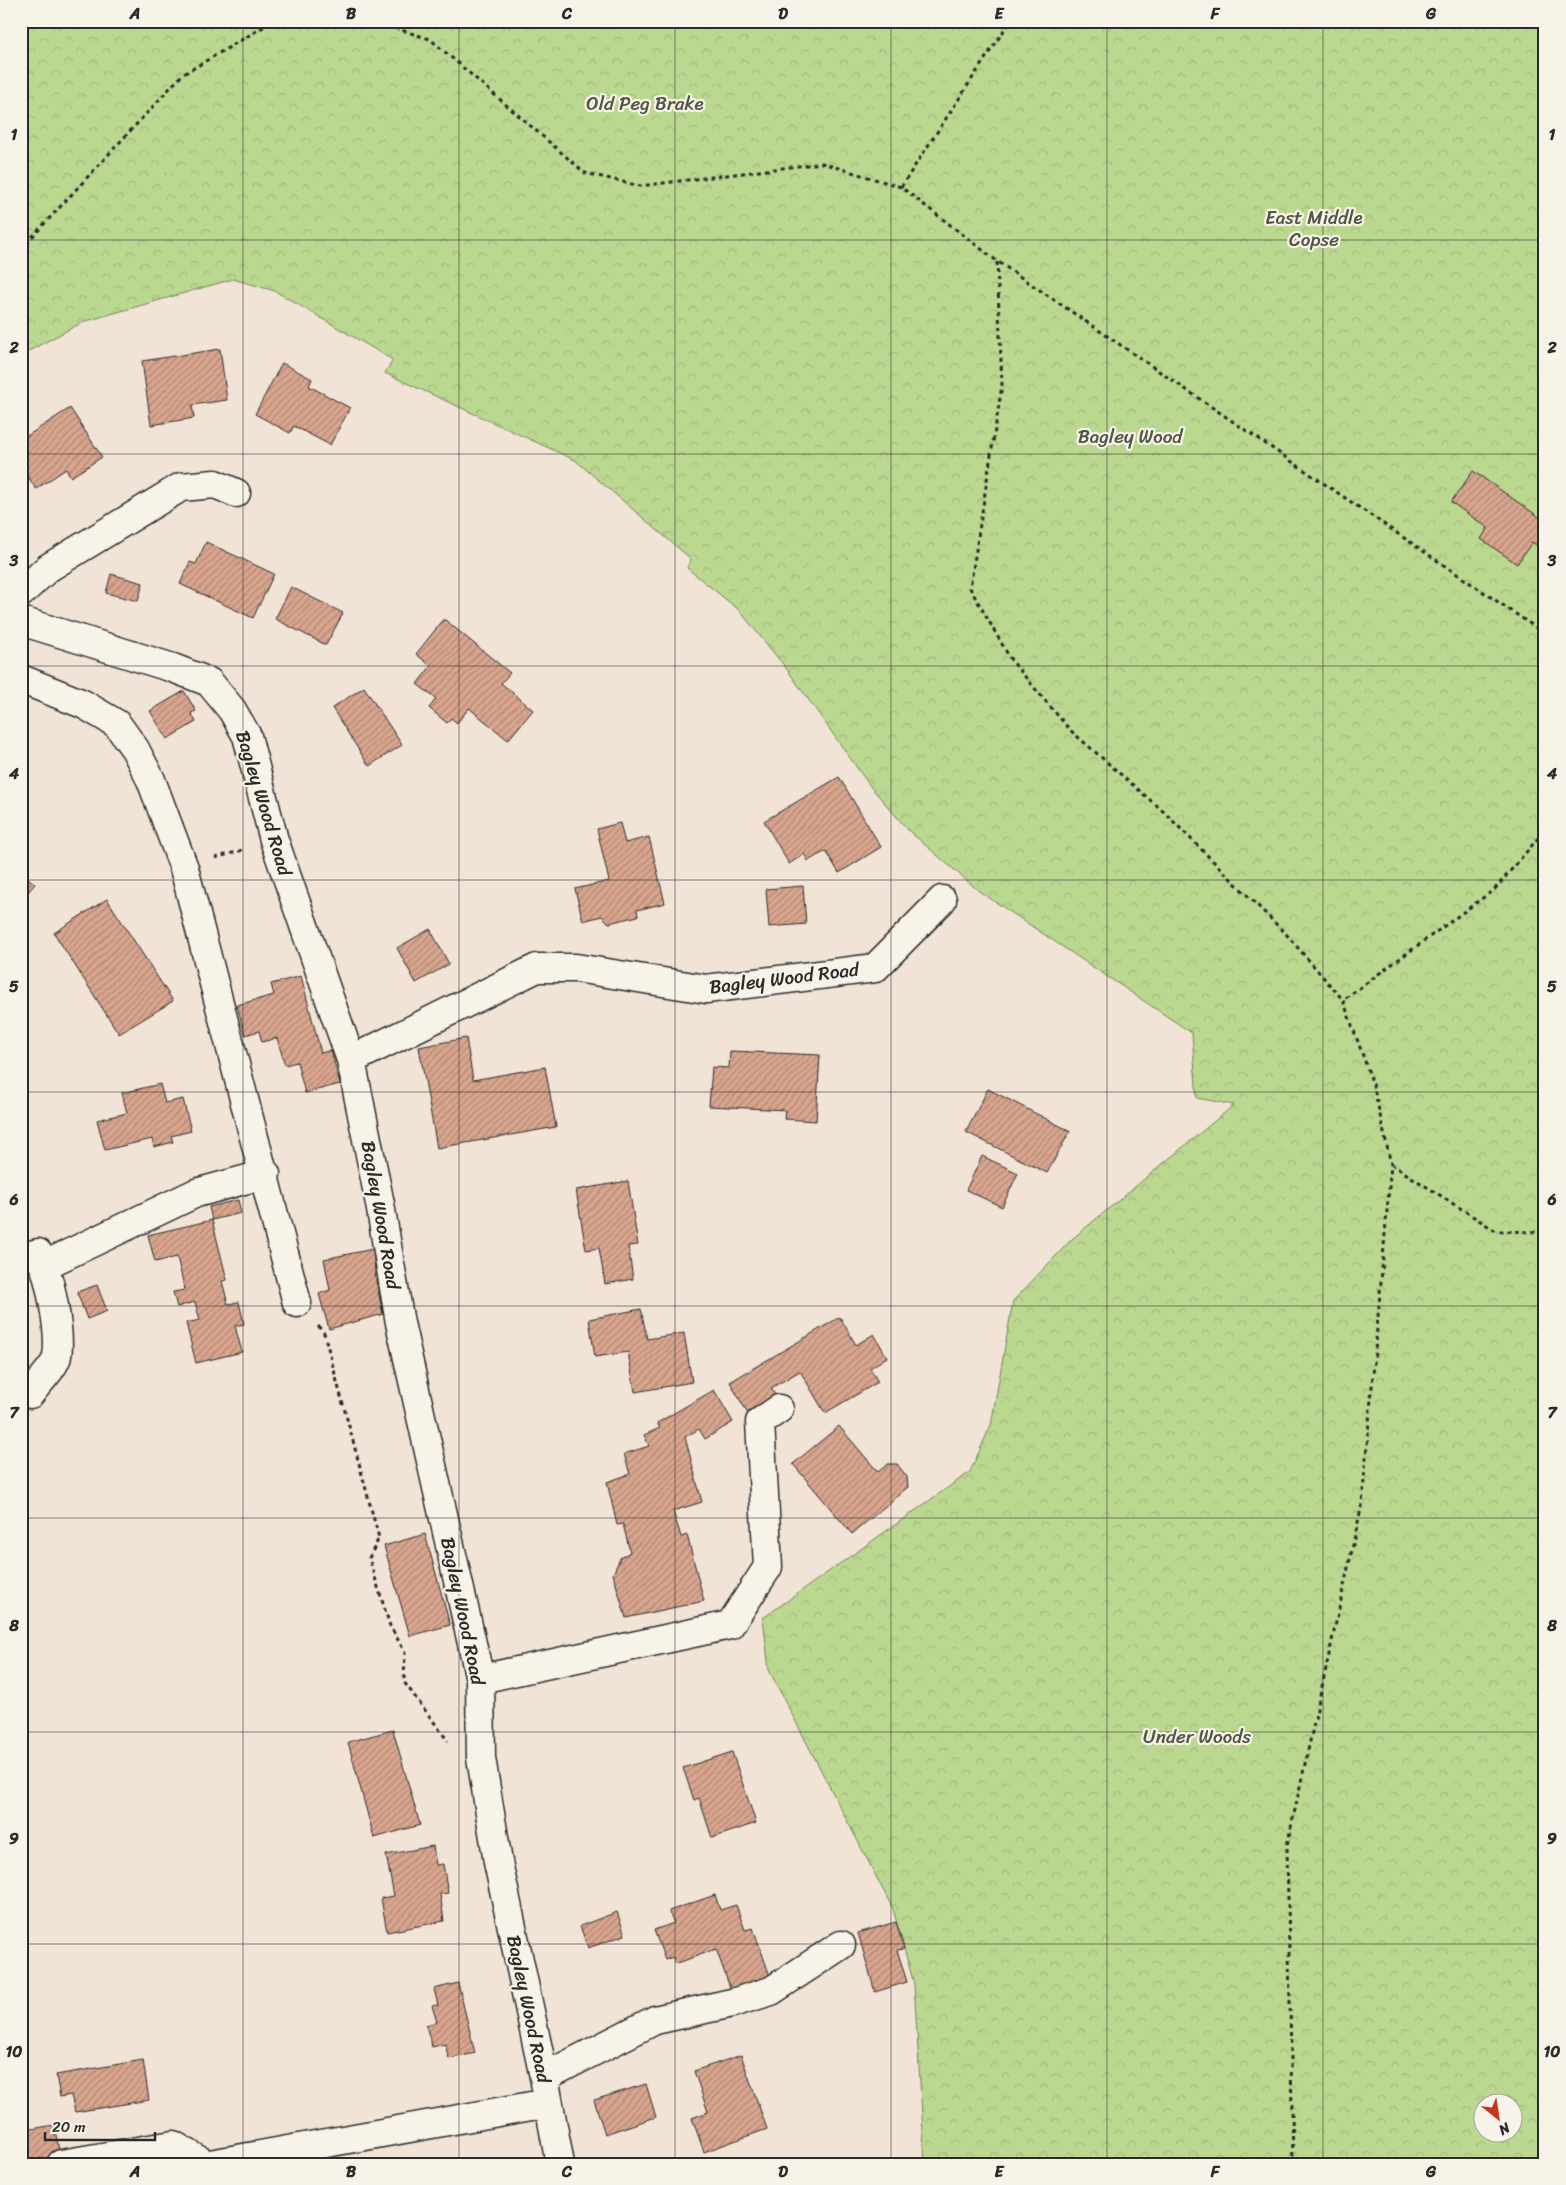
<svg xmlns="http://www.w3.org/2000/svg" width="1566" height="2185" viewBox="0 0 1566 2185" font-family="Sriracha,sans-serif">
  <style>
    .forest { fill: url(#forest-crowns); stroke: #73825e; fill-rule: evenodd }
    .building { fill: url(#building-hatch); stroke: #2b2b2b }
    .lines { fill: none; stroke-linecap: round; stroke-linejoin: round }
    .minor-casing { stroke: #2b2b2b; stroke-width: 31 }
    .path { stroke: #2b2b2b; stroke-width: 3; stroke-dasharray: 4 4; stroke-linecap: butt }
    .minor { stroke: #f7f3e8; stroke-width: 28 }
    .grid { fill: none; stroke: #2b2b2b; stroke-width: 1; stroke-opacity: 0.55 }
    .labels { text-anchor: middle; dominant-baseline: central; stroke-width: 4.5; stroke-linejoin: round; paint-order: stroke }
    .park-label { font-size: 19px; fill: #4f5644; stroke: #f7f3e8 }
    .street-label { font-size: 19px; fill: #2b2b2b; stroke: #f7f3e8 }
    .neatline { fill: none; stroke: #2b2b2b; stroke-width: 2 }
    .grid-label { font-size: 16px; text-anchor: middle; font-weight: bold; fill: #2b2b2b }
  </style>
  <defs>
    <pattern id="forest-crowns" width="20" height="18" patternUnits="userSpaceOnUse" patternTransform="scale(1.25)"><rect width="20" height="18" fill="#bbd890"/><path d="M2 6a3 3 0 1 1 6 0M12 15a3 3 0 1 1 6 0" fill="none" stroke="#a1ba7c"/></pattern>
    <pattern id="building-hatch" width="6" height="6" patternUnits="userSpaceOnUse" patternTransform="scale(1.25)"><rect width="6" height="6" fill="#d9a58e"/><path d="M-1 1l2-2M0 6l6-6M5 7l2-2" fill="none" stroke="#b08774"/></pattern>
  </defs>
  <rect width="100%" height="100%" fill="#f1e3d6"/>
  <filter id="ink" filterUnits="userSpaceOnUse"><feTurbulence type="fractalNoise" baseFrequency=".02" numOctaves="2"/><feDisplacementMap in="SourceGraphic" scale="10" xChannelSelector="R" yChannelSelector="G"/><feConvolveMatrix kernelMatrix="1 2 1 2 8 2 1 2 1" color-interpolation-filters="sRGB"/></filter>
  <g filter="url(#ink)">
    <path class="forest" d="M21,21H1545V2164H925L914,1984L893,1909L769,1670L763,1618L970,1472L991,1425L1013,1301L1072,1239L1234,1105L1197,1098L1192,1033L979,891L910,832L870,786L786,668L739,610L687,568L691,559L575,460L385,373L393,360L275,291L233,279L83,322L21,355ZM1484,2102H1514V2132H1484Z"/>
    <path class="building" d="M220,349L227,400L192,405L194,418L151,425L142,361Z
      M282,363L312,379L309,386L350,408L330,445L294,426L290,433L255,414Z
      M70,408L102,457L71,477L66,469L36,489L21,466V440Z
      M1473,471L1545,521L1543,549L1532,542L1517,564L1481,539L1488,528L1451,502Z
      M206,542L274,574L253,618L180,584L190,562L196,564Z
      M111,574L143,583L138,601L106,593Z
      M291,587L343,613L326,645L275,619Z
      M444,619L510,673L501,683L533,710L508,740L469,708L457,723L451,718L447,723L429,708L436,699L417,684L431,666L416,654Z
      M364,687L402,745L369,766L332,708Z
      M184,691L196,711L191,713L196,722L167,739L150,711Z
      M839,777L881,847L839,873L826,851L808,861L804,854L789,864L764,821Z
      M620,823L625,843L649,837L665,903L637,910L638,916L609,923L602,916L583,921L575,889L609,881L597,829Z
      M21,872L35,884L21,900Z
      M803,886L806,924L769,927L766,889Z
      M107,899L173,1001L119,1034L54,933Z
      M430,929L449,964L416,983L397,948Z
      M301,976L321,1053L331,1050L340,1084L305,1093L297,1062L285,1065L277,1038L262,1042L259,1031L245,1035L237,1005L274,995L271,984Z
      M466,1038L473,1080L545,1067L556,1127L437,1148L419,1047Z
      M730,1051L820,1055L816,1121L784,1119L785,1110L709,1106L712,1067L729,1068Z
      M160,1084L165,1103L183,1099L191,1131L171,1136L173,1142L154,1147L152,1139L105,1150L97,1120L127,1113L122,1093Z
      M988,1089L1070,1131L1047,1173L966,1132Z
      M982,1156L1018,1173L1002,1207L966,1190Z
      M628,1181L638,1245L628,1246L633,1279L605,1284L599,1248L586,1250L576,1190Z
      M238,1200L241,1213L212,1220L209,1207Z
      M212,1220L227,1280L222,1281L228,1304L239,1302L244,1324L235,1326L242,1352L196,1363L186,1323L200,1320L195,1302L177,1307L173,1292L185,1290L177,1257L155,1262L148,1235Z
      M373,1249L376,1281L383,1314L329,1329L319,1294L330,1290L324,1259Z
      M97,1285L107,1311L87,1319L77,1292Z
      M641,1309L647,1339L684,1333L692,1382L635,1392L628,1352L595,1357L589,1319Z
      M840,1317L856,1345L874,1334L887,1357L870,1368L878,1382L825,1413L800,1371L771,1388L776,1397L748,1414L730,1382Z
      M714,1390L733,1422L705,1439L699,1429L685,1437L702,1502L673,1511L681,1537L687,1535L704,1601L626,1618L613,1574L620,1558L630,1552L623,1524L617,1525L607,1482L630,1474L624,1454L649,1446L644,1435L660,1428L657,1423Z
      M839,1426L878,1472L888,1464H897L907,1477L908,1487L852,1534L793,1464Z
      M425,1534L450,1625L410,1636L384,1546Z
      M393,1730L420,1825L374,1838L348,1742Z
      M732,1752L756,1823L712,1838L699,1798L694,1800L683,1768Z
      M433,1846L436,1865L443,1864L448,1893L440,1894L444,1921L387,1932L381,1898L394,1896L386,1855Z
      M715,1895L720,1910L736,1905L745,1930L753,1928L771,1979L732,1993L716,1949L675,1964L673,1957L665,1960L654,1930L674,1923L669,1911Z
      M617,1912L625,1935L588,1948L580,1926Z
      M896,1922L904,1949L897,1950L907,1982L875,1992L858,1933Z
      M458,1983L475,2053L449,2059L445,2044L432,2047L426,2025L437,2022L432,2006L438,2005L434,1989Z
      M741,2055L767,2129L704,2152L692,2118L708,2112L694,2071Z
      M143,2060L149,2100L75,2112L71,2095L60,2097L56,2075Z
      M646,2084L656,2117L605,2134L594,2100Z
      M54,2125L60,2155L23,2162L21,2131Z"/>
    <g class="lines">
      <g class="minor-casing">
        <path id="minor" d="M21,593L48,568L181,487L215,484L236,493
          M21,621L173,668L209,682L232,710L247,736L274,840L351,1060L380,1204L400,1323L480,1679L481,1758L498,1862L544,2077L560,2164
          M21,679L83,704L117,724L135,749L151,780L184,868L297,1303
          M351,1060L537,968H576L706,989L875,968L942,900
          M22,1257L38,1253C50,1272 61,1334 57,1356C56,1365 36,1386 30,1394
          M45,1265L196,1193L266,1174
          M480,1679L730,1625L768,1567L760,1422L779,1409
          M544,2077L655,2020L732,2003L771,1991L841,1945
          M61,2164L173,2145L206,2164
          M210,2164L548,2103"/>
      </g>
      <path class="path" d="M372,21L430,39L585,173L640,186L822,163L901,187L997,261L1545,634
        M901,187L1010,21
        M21,249L182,75L270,23L277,21
        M997,262L1002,385L970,588L1011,660L1070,730L1165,813L1286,934L1343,1000
        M215,858L243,850
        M1391,1164L1496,1231L1545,1232
        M318,1326L324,1333L379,1538L369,1558L390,1626L405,1652L404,1682L448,1741
        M1293,2164L1287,1846L1362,1504L1391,1164L1373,1084L1343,1000L1495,889L1545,830"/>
      <use href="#minor" class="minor"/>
    </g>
  </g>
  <path class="grid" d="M243,21V2164M459,21V2164M675,21V2164M891,21V2164M1107,21V2164M1323,21V2164M21,240H1545M21,454H1545M21,666H1545M21,880H1545M21,1092H1545M21,1306H1545M21,1518H1545M21,1732H1545M21,1944H1545"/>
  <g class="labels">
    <g class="park-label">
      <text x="645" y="103">Old Peg Brake</text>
      <text x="1314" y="217">East Middle<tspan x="1314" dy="22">Copse</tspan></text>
      <text x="1130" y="436">Bagley Wood</text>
      <text x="1197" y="1736">Under Woods</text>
    </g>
    <g class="street-label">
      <text transform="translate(264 803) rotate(73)">Bagley Wood Road</text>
      <text transform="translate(784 978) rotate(-7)">Bagley Wood Road</text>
      <text transform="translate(381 1215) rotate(80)">Bagley Wood Road</text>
      <text transform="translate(463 1611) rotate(78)">Bagley Wood Road</text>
      <text transform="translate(529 2009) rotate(78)">Bagley Wood Road</text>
    </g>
  </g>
  <rect width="1566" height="2185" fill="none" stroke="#f7f3e8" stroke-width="55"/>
  <g transform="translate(1498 2118) rotate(150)"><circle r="24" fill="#f7f3e8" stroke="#a5a39c"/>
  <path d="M0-4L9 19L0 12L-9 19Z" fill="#c8321e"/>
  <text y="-8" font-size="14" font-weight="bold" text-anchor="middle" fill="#2b2b2b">N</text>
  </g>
  <path d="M45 2132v8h110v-8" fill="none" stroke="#2b2b2b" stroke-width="2.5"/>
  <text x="52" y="2132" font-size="15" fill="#2b2b2b" stroke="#f7f3e8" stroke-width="4" paint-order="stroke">20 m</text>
  <rect x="28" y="28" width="1510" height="2130" class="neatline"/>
  <g class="grid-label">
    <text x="135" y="19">A</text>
    <text x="351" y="19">B</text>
    <text x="567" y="19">C</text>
    <text x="783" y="19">D</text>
    <text x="999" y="19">E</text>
    <text x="1215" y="19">F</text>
    <text x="1431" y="19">G</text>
    <text x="14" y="140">1</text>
    <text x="1552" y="140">1</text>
    <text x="14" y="353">2</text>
    <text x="1552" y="353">2</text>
    <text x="14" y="566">3</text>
    <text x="1552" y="566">3</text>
    <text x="14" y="779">4</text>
    <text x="1552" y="779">4</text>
    <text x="14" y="992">5</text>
    <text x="1552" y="992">5</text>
    <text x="14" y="1205">6</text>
    <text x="1552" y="1205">6</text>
    <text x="14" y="1418">7</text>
    <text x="1552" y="1418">7</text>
    <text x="14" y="1631">8</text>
    <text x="1552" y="1631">8</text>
    <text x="14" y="1844">9</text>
    <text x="1552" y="1844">9</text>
    <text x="14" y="2057">10</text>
    <text x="1552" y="2057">10</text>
    <text x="135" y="2177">A</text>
    <text x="351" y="2177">B</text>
    <text x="567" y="2177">C</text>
    <text x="783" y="2177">D</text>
    <text x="999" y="2177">E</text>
    <text x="1215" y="2177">F</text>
    <text x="1431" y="2177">G</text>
  </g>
</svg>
